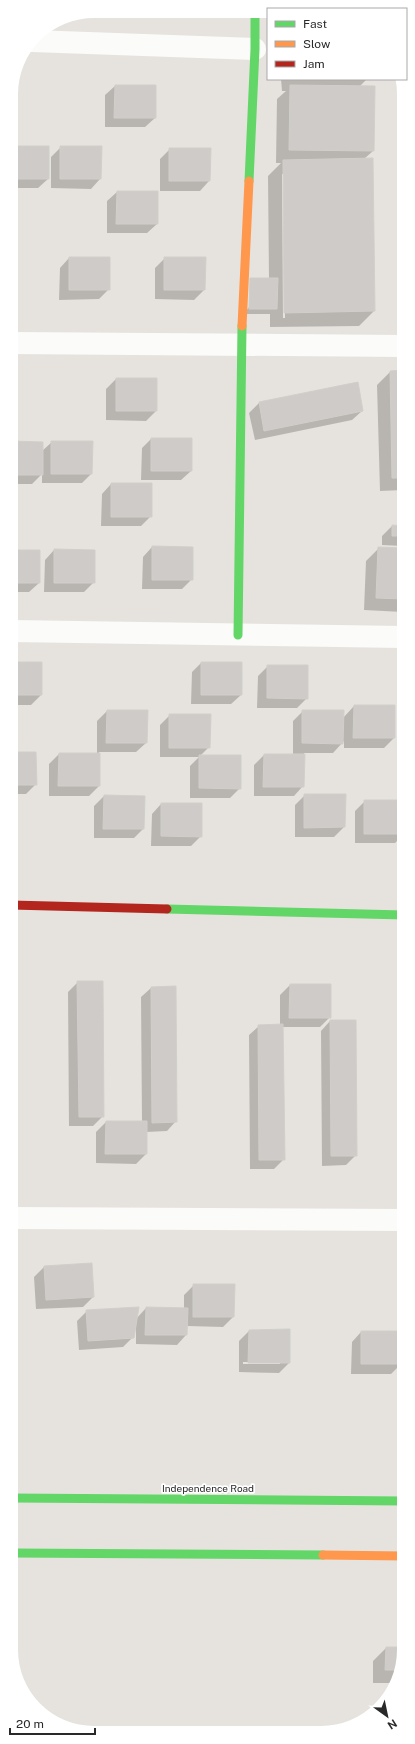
<svg xmlns="http://www.w3.org/2000/svg" width="415" height="1744" viewBox="0 0 415 1744" font-family="'Public Sans',sans-serif">
  <style>
    .shadow { fill: #0003; fill-rule: evenodd }
    .building { fill: #cecbc8; stroke: #d1cfca }
    .lines { fill: none; stroke-linecap: round; stroke-linejoin: round }
    .street { stroke: #fbfbfa; stroke-width: 22 }
    .fast { stroke: #63d668; stroke-width: 9 }
    .slow { stroke: #ff974d; stroke-width: 9 }
    .jam { stroke: #b3261e; stroke-width: 9 }
    .labels { text-anchor: middle; dominant-baseline: central; stroke-width: 3.5; stroke-linejoin: round; paint-order: stroke }
    .street-label { font-size: 10px; fill: #292929; stroke: #fff }
  </style>
  <rect width="100%" height="100%" fill="#e6e3de"/>
  <path class="shadow" d="M281,79H367L359,87L373,151L364,159L374,311L359,326L270,327V314H244L269,279L268,176L281,163H276L277,99L286,91H282ZM282,174H284L285,318H283Z
    M115,86L155,118L145,127H105V95Z
    M11,147L48,179L38,188H11Z
    M61,147L100,179L91,189L51,188V157Z
    M170,149L209,181L200,191H160V159Z
    M117,192L157,224L147,233H107V201Z
    M69,258L109,289L99,299L59,300L60,268Z
    M165,258L204,290L194,300L155,299V268Z
    M403,371V490L380,491L377,385L390,372Z
    M116,379L156,411L146,421L106,420V389Z
    M357,383L362,411L352,420L255,440L249,413L259,403Z
    M151,439L191,471L181,480H141L142,448Z
    M11,442L42,451L52,442L91,474L82,483H42V474L32,484H11Z
    M111,484L151,516L141,526H101L102,494Z
    M403,508V546L382,545V536L392,526L403,527Z
    M152,547L192,579L182,589H142L143,557Z
    M379,548L403,549V612L364,610L366,561Z
    M54,550L94,582L84,592H44L45,560Z
    M11,551L39,583L29,592H11Z
    M11,663L41,695L31,705H11Z
    M201,663L241,695L231,704H191L192,672Z
    M268,666L307,698L297,708H257L258,676Z
    M354,706L394,738L384,748H344V741L333,753H304L303,786L294,796H254V765L264,755H293V721L303,711L343,718Z
    M107,711L146,743L136,752H99V786L89,796H49V764L59,754H97V721Z
    M170,715L209,747L200,756L240,788L230,798H190V766L199,757H160V725Z
    M11,753L36,784L26,794H11Z
    M404,755V790H399L400,759Z
    M305,795L344,827L334,837H295V805Z
    M104,796L143,829L134,838H94V806Z
    M365,801L404,834L395,843H355V811Z
    M161,804L201,836L191,846H151L152,814Z
    M78,982L103,1116L93,1126H69L68,992Z
    M290,985L330,1017L320,1027H282L284,1159L274,1169H250L249,1035L259,1026L280,1025V995Z
    M151,988L176,1121L167,1131L146,1132V1154L136,1164L96,1163V1132L106,1122H142L141,997Z
    M330,1021L356,1155L346,1165L322,1166L321,1031Z
    M44,1267L93,1297L83,1307L36,1309L34,1277Z
    M404,1273V1307H401V1275Z
    M194,1285L233,1317L223,1327L187,1326L186,1335L177,1345L136,1344V1325H135L133,1337L123,1347L79,1350L77,1321L87,1311L136,1319L146,1308L184,1309V1295Z
    M249,1331L289,1363L279,1373L239,1372V1341ZM243,1362H280V1364H243Z
    M361,1332L401,1364L391,1374H351L352,1342Z
    M386,1648L404,1655L392,1683H373V1661Z"/>
  <path class="building" d="M115,85H156V118H114Z
    M290,85L375,86L374,151L289,150Z
    M11,146H49V179H11Z
    M60,146H102L101,179H60Z
    M169,148H211L210,181H169Z
    M373,158L375,311L284,313L283,160Z
    M117,191H158V224H116Z
    M69,257H110V290H69Z
    M164,257H206L205,290H164Z
    M250,278H278L277,309H249Z
    M403,370V478H392L390,371Z
    M116,378H157V411H116Z
    M358,382L363,411L264,431L259,402Z
    M151,438H192V471H151Z
    M11,441L43,442V475H11Z
    M51,441H93L92,474H51Z
    M111,483H152V517H111Z
    M392,525L403,526V536H392Z
    M152,546L193,547V580H152Z
    M378,547L403,548V599L376,598Z
    M54,549L95,550V583H54Z
    M11,550H40V583H11Z
    M11,662H42V695H11Z
    M201,662H242V695H201Z
    M267,665H308V699L267,698Z
    M354,705H395V738H353Z
    M107,710H148L147,743H106Z
    M302,710H344L343,744L302,743Z
    M169,714H211L210,748H169Z
    M11,752H36L37,785H11Z
    M59,753H100V786H58Z
    M264,754H305L304,787H263Z
    M199,755H241V789L199,788Z
    M304,794H346L345,827L304,828Z
    M104,795L145,796L144,829H103Z
    M364,800H404V834H364Z
    M161,803H202V837L161,836Z
    M77,981H103L104,1117H79Z
    M290,984H331V1018H289Z
    M176,986L177,1122L152,1123L151,987Z
    M330,1020H356L357,1156H331Z
    M283,1024L285,1160H259L258,1025Z
    M106,1121H147V1154H105Z
    M92,1263L94,1297L46,1300L44,1266Z
    M193,1284H235L234,1317H193Z
    M139,1307L134,1338L88,1341L86,1310Z
    M146,1307L188,1308L187,1335H145Z
    M290,1329V1363H248L249,1330Z
    M361,1331H402V1364H361Z
    M386,1647H404V1655L398,1670H385Z"/>
  <g class="lines">
    <path class="street" d="M32,41L255,49
      M11,343L403,346
      M11,631L403,637
      M12,1218L404,1220"/>
    <path class="fast" d="M249,181L255,49V12
      M238,635L242,326
      M167,909L404,915
      M12,1498L404,1501
      M12,1553L323,1555"/>
    <path class="slow" d="M242,326L249,181
      M323,1555L404,1556"/>
    <path class="jam" d="M11,905L167,909"/>
  </g>
  <g class="labels">
    <g class="street-label">
      <text x="208" y="1488">Independence Road</text>
    </g>
  </g>
  <path d="M0 0H415V1744H0ZM94 18H321A76 76 0 0 1 397 94V1650A76 76 0 0 1 321 1726H94A76 76 0 0 1 18 1650V94A76 76 0 0 1 94 18Z" fill="#fff" fill-rule="evenodd"/>
  <rect x="267" y="8" width="140" height="72" fill="#ffffff" stroke="#a9a9a9"/>
  <rect x="275" y="21" width="20" height="6" fill="#63d668" stroke="#a9a9a9"/>
  <text x="303" y="28" font-size="12" fill="#292929">Fast</text>
  <rect x="275" y="41" width="20" height="6" fill="#ff974d" stroke="#a9a9a9"/>
  <text x="303" y="48" font-size="12" fill="#292929">Slow</text>
  <rect x="275" y="61" width="20" height="6" fill="#b3261e" stroke="#a9a9a9"/>
  <text x="303" y="68" font-size="12" fill="#292929">Jam</text>
  <g transform="translate(387 1716) rotate(147)" stroke="#ffffff" stroke-width="3" paint-order="stroke">
  <path d="M0-3L7 15L0 10L-7 15Z" fill="#292929"/>
  <text y="-6" font-size="11" font-weight="bold" text-anchor="middle" fill="#292929">N</text>
  </g>
  <path d="M10 1728v6h85v-6" fill="none" stroke="#292929" stroke-width="2"/>
  <text x="16" y="1728" font-size="12" fill="#292929" stroke="#ffffff" stroke-width="3" paint-order="stroke">20 m</text>
</svg>
